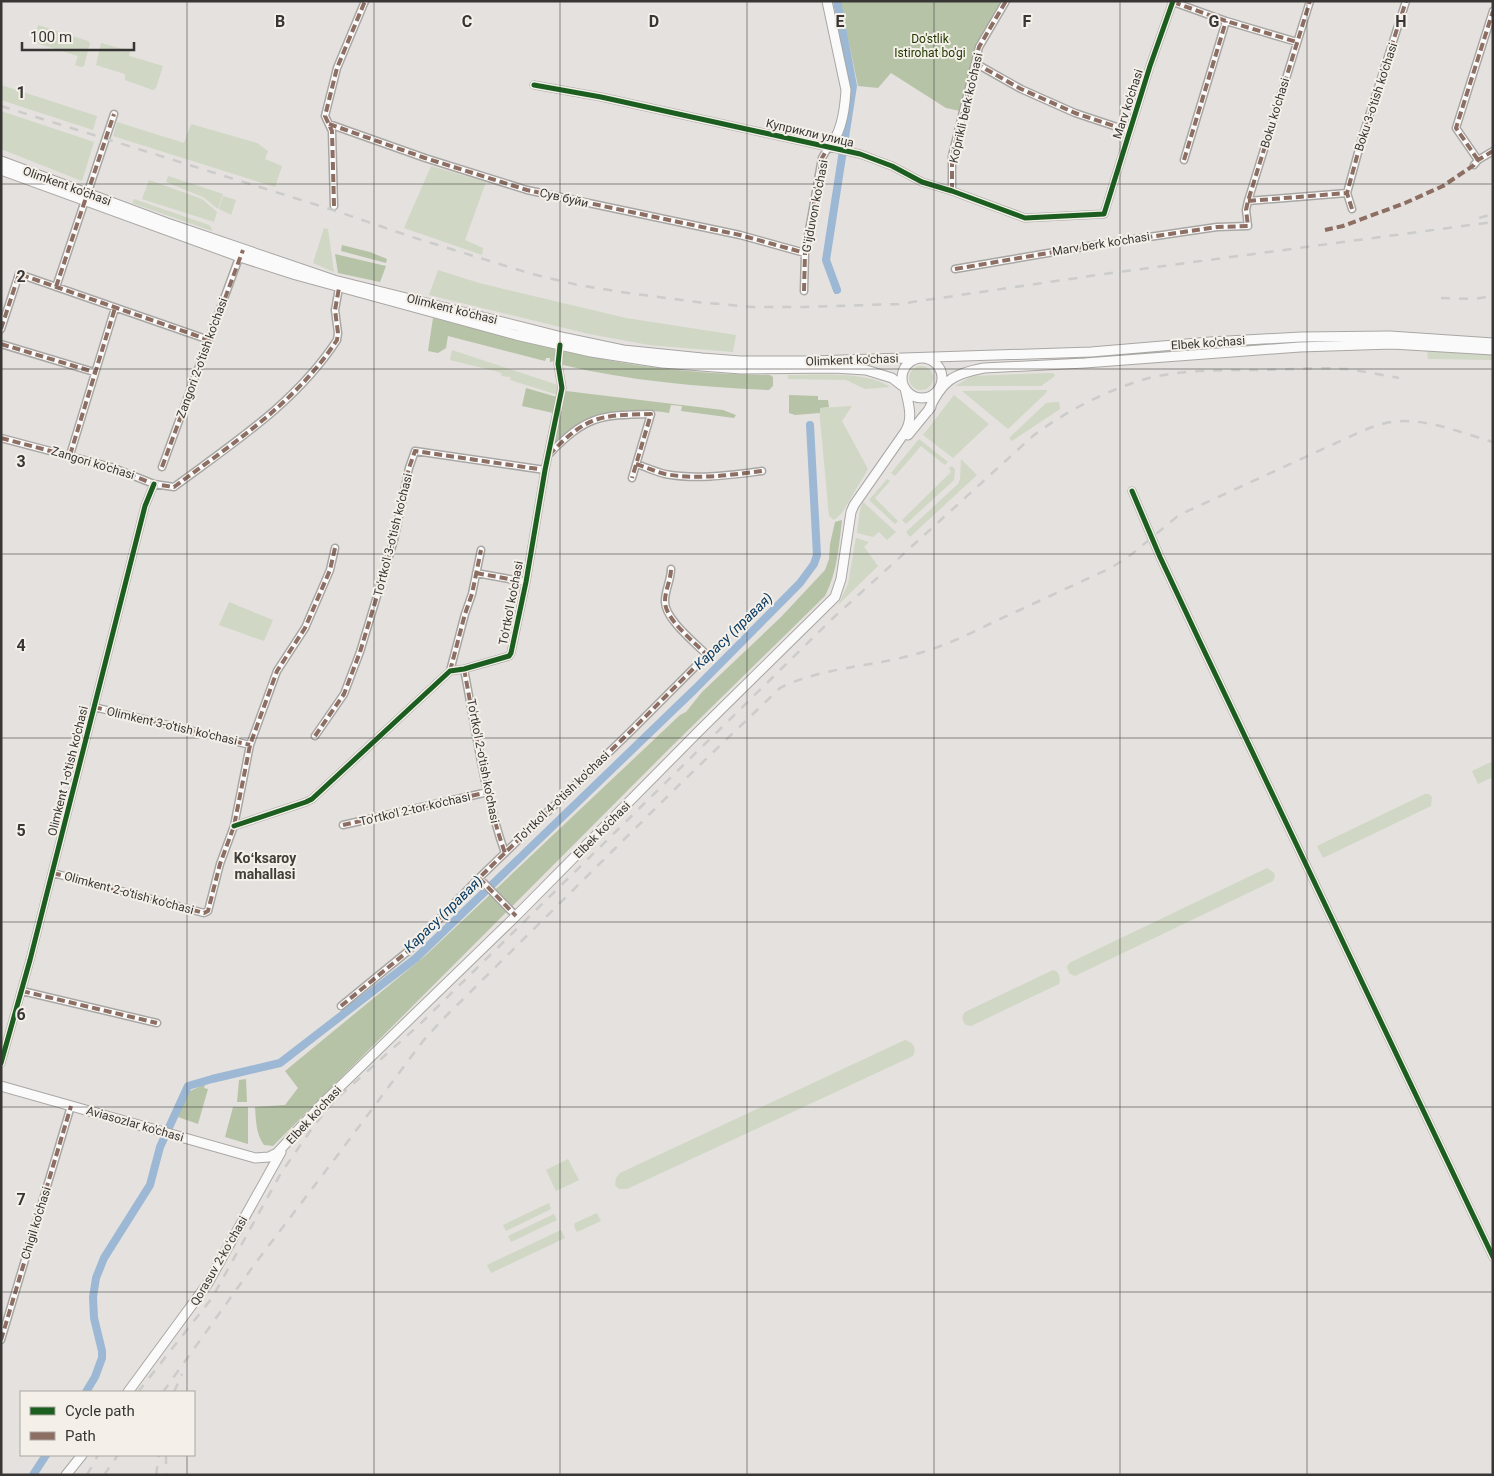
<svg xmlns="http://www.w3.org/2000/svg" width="1494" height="1476" viewBox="0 0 1494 1476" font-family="Roboto,sans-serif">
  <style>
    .green { fill: #d0d7c4 }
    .forest { fill: #b7c3a6 }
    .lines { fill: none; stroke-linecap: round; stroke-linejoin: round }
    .canal { stroke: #9cb8d4; stroke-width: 8 }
    .street-casing { stroke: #a9a7a4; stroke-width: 9 }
    .secondary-casing { stroke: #a9a7a4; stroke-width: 11 }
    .street { stroke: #fbfafa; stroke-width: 6 }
    .secondary { stroke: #fbfafa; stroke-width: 9 }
    .rail { stroke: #cccccb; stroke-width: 2.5; stroke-dasharray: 9 9; stroke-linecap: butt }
    .quiet { stroke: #8d6e63; stroke-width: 4; stroke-dasharray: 8 4; stroke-linecap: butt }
    .cycleway-casing { stroke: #f4f0e9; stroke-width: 8 }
    .cycleway { stroke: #1b5e20; stroke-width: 5 }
    .grid { fill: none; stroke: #383634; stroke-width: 1; stroke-opacity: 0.55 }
    .labels { text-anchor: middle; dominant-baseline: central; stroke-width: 4; stroke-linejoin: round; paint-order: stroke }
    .park-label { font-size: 12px; fill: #233900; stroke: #f4f0e9 }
    .street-label { font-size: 12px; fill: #383634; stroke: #f4f0e9 }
    .water-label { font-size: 14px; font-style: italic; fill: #083a61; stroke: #f4f0e9 }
    .neighbourhood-label { font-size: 14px; font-weight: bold; fill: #413d38; stroke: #f4f0e9 }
    .grid-label { font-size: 16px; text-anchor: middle; font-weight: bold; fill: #383634; stroke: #f4f0e9; stroke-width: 4; stroke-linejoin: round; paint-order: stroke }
  </style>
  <rect width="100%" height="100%" fill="#e4e1de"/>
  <path class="green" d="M38,25L88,41L90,43L84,66L81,67L75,65L78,56L33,42Z
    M101,43L130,51L129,56L163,66L156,88L153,90L125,80V74L96,65Z
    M1,85L97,116L93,130L1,100Z
    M1,111L94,142L82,181L1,149Z
    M117,122L184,143L191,124L257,143L268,151L265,159L282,166L275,187L113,136Z
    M431,166L486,182L465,240L483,248L482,255L404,228Z
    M168,176L223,194L218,209L203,197L166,182Z
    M149,180L202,199L217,212L214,222L142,199Z
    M223,196L236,200L231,215L219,209Z
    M134,199L209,225L212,229V231L132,203Z
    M324,228L328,229L334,272L313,263Z
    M438,270L479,283L626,318L736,335L733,352L649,345L589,334L429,295Z
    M452,350L558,385V395L510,380L511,377L501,376L502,374L499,372L450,360Z
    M1427,350L1493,355V360L1428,359Z
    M909 378a12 12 0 1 1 24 0a12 12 0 1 1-24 0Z
    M1048,373H1053L1055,376L1041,386H955L972,376Z
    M788,375C816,375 867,371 890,387L865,389L846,380L788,379Z
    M1047,390V392L1008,429L962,391Z
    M954,395L989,424L953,458L923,435Z
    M1059,402L1060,409L1012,441L1009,438L1046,403Z
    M852,406L842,421L868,469L842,513L834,520L829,516L819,408Z
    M919,439L948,462L945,465L921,446L895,476L891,473Z
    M961,459L977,475L910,537L906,532L958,484L960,479Z
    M952,466L955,469L954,480L906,524L902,520L951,472L949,468Z
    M887,479L890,481L875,498L898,521L895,524L869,500Z
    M863,502L896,532L887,540L879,532L873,537L857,533L860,510Z
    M856,538L869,542L864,547L878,566L838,605L848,584Z
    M229,602L273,620L264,641L219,625Z
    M1493,761V777L1478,784L1472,771Z
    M1425,794H1429L1432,797L1431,806L1323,858L1317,846Z
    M1267,868L1274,873L1275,877L1273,881L1075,976L1069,973L1067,967L1069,963Z
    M1053,970C1059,971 1061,978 1059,984L971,1026L966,1025C962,1021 961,1017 965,1012Z
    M905,1040C913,1042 917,1048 913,1056L627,1189H619L615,1185L616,1178L620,1173Z
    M568,1159L579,1180L556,1191L546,1170Z
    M549,1203L551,1209L506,1231L503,1225Z
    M597,1213L601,1221L577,1232L574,1226L575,1223Z
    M554,1214L557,1220L511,1242L508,1236Z
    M561,1230L565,1238L491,1273L487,1265Z"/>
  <path class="forest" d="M840,1H1002L976,47L960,111L946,108L891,73L878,88L858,86Z
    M342,245L370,252L387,259L386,263L341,251Z
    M335,254L386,266L380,282L338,273Z
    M433,318L556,349L554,361L550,362V358H546L545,361L448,336L446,348L438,353L428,351Z
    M563,350C631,368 700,374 770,375L773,377V386L769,390C699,387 631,381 563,365Z
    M526,388L557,397L553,413L522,406Z
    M566,391L723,410L736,415L734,418L681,411L682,406L671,405L669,413C625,406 585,411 553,444Z
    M789,395L818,396V400H828L829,407L820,408V413L795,415L789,413Z
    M842,520C839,546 837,573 825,596L671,747L273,1146L264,1145C256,1134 256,1121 255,1107L285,1105L298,1088L285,1071L426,955L680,715L686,712L702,692L781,617L825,570L829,559L830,544L835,522Z
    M246,1079L247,1102H237L239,1080Z
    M205,1084L204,1088L208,1089L198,1124L178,1117L188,1092Z
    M233,1107H248V1144L225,1137Z"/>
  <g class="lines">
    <path class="canal" d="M837,1L853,86L826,260L837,290
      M86,1392L95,1377L102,1358V1351L94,1318L93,1297L96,1278L104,1258L150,1185L160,1147L188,1086L212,1079L280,1063L416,958L695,689L800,583L814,564L817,555L810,425
      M33,1475L46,1455"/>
    <g class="street-casing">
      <path id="street" d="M1173,2L1226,21L1297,42
        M975,63L1021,89L1075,113L1129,131
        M534,85L601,97L860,154L892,166L922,182L952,191L1025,218L1104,214L1150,66L1173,1
        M329,124L425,158L527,190L740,235L805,253
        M1184,160L1226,21
        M1478,160L1456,128L1493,11
        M1474,165L1478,160L1493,151
        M952,191V156L979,47L1006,1
        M1248,201L1347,193
        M334,206L332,131L325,116L337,68L365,1
        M1352,209L1347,193L1362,138L1406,1
        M955,269L1101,244L1217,227L1248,226L1246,210L1248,201L1310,1
        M56,287L114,114
        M804,291L805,253L822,158L829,146
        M1,329L19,274L209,340
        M1,344L94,372
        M1,438L111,467L154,484L174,487C233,443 296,403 337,340L338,333L335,310L339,288
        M70,455L115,308
        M548,455C586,416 598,415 651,414L632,478
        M636,464C646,467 656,472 665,474C697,480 730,475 762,471
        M162,467L240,255
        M1132,491L1160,557L1199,640L1493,1257
        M476,573L526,582
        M464,669C476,731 484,794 505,853
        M450,671L465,614L472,594L481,550
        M94,707L250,745
        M315,736L344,694L360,652L394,540L409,468L415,451L545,470
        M343,825L488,792
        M234,826L306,802L312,799L450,671L464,669L509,656L511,653L526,582L545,470L562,388L558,364L560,345
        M53,873L204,913L208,911L220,864L234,826L250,745L277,671L305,628L330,570L335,548
        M479,878L516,916
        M22,991L157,1023
        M341,1006L407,952L479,878L631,731L705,657L706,654C694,642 664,618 665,601C665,590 671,580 671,569
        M1,1063L30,960L145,506L154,484
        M1,1340L71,1106"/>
    </g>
    <g class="secondary-casing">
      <path id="secondary" d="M827,1L846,90C845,107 842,134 829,146
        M1,161L167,223L334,280L566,338L623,350L702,358L740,361H812L1091,352L1210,342L1301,337L1390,336L1493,343
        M1,170L240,257L296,275L516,335L591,352L662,363L741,369L834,368L866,370L892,378L905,388C908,403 914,418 905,432L854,505L851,512L841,579L835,597L701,729L516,916L321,1105L277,1153L269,1157L255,1158L1,1086
        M902 378a20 20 0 1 1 40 0a20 20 0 1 1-40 0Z
        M928,411C942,381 952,374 984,368L1085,363L1300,347L1392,344L1493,350
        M908,435L931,407
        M128,1392L208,1283L281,1152
        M66,1475L82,1455"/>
    </g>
    <use href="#street" class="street"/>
    <use href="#secondary" class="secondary"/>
    <path class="rail" d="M1,106L333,210L412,237L532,274L578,285L628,293L697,302L752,307H804L899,304L1104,274L1493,222
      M1479,218L1493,214
      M1441,298L1474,299L1493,296
      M138,1392L212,1298L281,1173L313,1127L334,1101L419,1025L831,620L1034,435C1068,410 1109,389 1149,378C1182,370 1218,370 1251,370C1281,370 1317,367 1346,369C1364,371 1381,375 1399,378
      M163,1392L254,1265L337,1156L423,1041L441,1021L678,786L780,688C824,666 876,667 923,652C950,644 975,631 1000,619C1037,602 1074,585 1111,568L1132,554L1179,515L1360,432C1367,429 1374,426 1382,424C1418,414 1458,432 1493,442
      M174,1392L182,1374
      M166,1455V1475
      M87,1475L98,1455
      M104,1475L118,1455
      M156,1475L159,1455"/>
    <path class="quiet" d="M1173,2L1226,21L1297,42
      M975,63L1021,89L1075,113L1129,131
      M329,124L425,158L527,190L740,235L805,253
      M1184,160L1226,21
      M1478,160L1456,128L1493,11
      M952,191V156L979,47L1006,1
      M1248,201L1347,193
      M334,206L332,131L325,116L337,68L365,1
      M1352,209L1347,193L1362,138L1406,1
      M1325,230L1343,226L1405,203L1443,186L1474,165L1478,160L1493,151
      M955,269L1101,244L1217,227L1248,226L1246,210L1248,201L1310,1
      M56,287L114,114
      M804,291L805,253L822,158L829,146
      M1,329L19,274L209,340
      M1,344L94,372
      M1,438L111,467L154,484L174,487C233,443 296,403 337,340L338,333L335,310L339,288
      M70,455L115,308
      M549,455C586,416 599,415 651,414L632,478
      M636,464C646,467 656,472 665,474C697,480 730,475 762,471
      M162,467L243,250
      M476,573L526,582
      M464,669C476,731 484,794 505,853
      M450,671L465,614L472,594L481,550
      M94,707L250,745
      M315,736L344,694L360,652L394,540L409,468L415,451L545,470
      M343,825L488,792
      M53,873L204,913L208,911L220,864L234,826L250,745L277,671L305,628L330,570L335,548
      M479,878L516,916
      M22,991L157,1023
      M341,1006L407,952L479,878L631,731L705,657L706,654C694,642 664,618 665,601C665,590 671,580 671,569
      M1,1340L71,1106"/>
    <g class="cycleway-casing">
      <path id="cycleway" d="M534,85L601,97L860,154L892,166L922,182L952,191L1025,218L1104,214L1150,66L1173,1
        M1132,491L1160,557L1199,640L1493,1257
        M234,826L306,802L312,799L450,671L464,669L509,656L511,653L526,582L545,470L562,388L558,364L560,345
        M1,1063L30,960L145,506L154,484"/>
    </g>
    <use href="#cycleway" class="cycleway"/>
  </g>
  <path class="grid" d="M187,1V1392M374,1V1475M560,1V1475M747,1V1475M934,1V1475M1120,1V1475M1307,1V1475M1,184H1493M1,369H1493M1,554H1493M1,738H1493M1,922H1493M1,1107H1493M1,1292H1493M187,1455V1475"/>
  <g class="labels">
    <g class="park-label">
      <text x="930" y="39">Do'stlik<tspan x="930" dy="14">Istirohat bo'gi</tspan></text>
    </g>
    <g class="street-label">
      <text transform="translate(1376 97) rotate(-72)">Boku 3-o'tish ko'chasi</text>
      <text transform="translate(1128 104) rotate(-72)">Marv ko'chasi</text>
      <text transform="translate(966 108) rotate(-77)">Ko'prikli berk ko'chasi</text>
      <text transform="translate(1275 113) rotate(-73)">Boku ko'chasi</text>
      <text transform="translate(810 133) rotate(13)">Куприкли улица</text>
      <text transform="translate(67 186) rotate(20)">Olimkent ko'chasi</text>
      <text transform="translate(564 198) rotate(13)">Сув буйи</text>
      <text transform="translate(815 206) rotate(-79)">G'ijduvon ko'chasi</text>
      <text transform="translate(1101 244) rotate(-9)">Marv berk ko'chasi</text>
      <text transform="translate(452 309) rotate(14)">Olimkent ko'chasi</text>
      <text transform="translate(1208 343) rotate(-4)">Elbek ko'chasi</text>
      <text transform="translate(202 358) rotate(-70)">Zangori 2-o'tish ko'chasi</text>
      <text transform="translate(852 360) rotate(-2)">Olimkent ko'chasi</text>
      <text transform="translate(93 463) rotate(17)">Zangori ko'chasi</text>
      <text transform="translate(393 535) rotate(-76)">To'rtko'l 3-o'tish ko'chasi</text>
      <text transform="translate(511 603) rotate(-79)">To'rtko'l ko'chasi</text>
      <text transform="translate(172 726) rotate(13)">Olimkent 3-o'tish ko'chasi</text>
      <text transform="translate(483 761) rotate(79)">To'rtko'l 2-o'tish ko'chasi</text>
      <text transform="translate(68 771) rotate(-76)">Olimkent 1-o'tish ko'chasi</text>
      <text transform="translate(562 797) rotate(-44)">To'rtko'l 4-o'tish ko'chasi</text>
      <text transform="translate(415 809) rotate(-13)">To'rtko'l 2-tor ko'chasi</text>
      <text transform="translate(602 830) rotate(-45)">Elbek ko'chasi</text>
      <text transform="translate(129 893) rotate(15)">Olimkent 2-o'tish ko'chasi</text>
      <text transform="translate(314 1115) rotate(-47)">Elbek ko'chasi</text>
      <text transform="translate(135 1124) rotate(16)">Aviasozlar ko'chasi</text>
      <text transform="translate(36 1223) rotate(-73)">Chigil ko'chasi</text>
      <text transform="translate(219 1261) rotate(-60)">Qorasuv 2-koʻchasi</text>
    </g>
    <g class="water-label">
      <text transform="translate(733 631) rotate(-44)">Карасу (правая)</text>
      <text transform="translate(443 914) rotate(-44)">Карасу (правая)</text>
    </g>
    <g class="neighbourhood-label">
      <text x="265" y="858">Koʻksaroy<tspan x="265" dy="16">mahallasi</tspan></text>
    </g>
  </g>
  <g class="grid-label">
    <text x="280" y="27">B</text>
    <text x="467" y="27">C</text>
    <text x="654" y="27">D</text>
    <text x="840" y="27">E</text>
    <text x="1027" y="27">F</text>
    <text x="1214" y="27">G</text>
    <text x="1401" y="27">H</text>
    <text x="21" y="98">1</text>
    <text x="21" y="282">2</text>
    <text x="21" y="467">3</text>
    <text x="21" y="651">4</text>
    <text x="21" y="836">5</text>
    <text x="21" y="1020">6</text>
    <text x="21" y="1205">7</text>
  </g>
  <rect width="1494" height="1476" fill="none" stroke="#383634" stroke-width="5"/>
  <rect x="20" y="1391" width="175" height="65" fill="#f4f0e9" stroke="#a9a6a1"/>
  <rect x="30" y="1407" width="25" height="8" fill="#1b5e20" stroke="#a9a6a1"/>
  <text x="65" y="1416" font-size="15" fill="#383634">Cycle path</text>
  <rect x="30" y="1432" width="25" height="8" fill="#8d6e63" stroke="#a9a6a1"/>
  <text x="65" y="1441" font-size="15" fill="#383634">Path</text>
  <path d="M22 42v8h112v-8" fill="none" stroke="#383634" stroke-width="2.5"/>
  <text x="30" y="42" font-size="15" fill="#383634" stroke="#f4f0e9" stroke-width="4" paint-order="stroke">100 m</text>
</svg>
